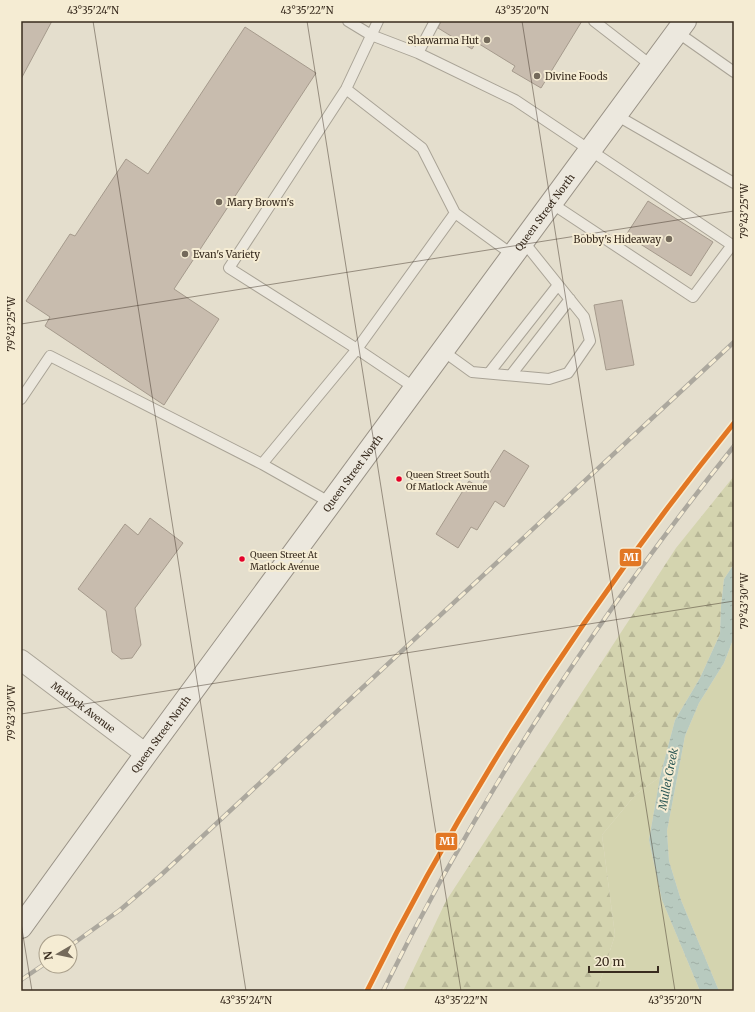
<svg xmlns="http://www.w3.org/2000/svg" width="755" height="1012" viewBox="0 0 755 1012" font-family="Merriweather,serif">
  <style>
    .green { fill: #d4d4af }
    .forest { fill: url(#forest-firs) }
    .water { fill: url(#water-ripples) }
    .building { fill: #c8bcae; stroke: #a59a8c }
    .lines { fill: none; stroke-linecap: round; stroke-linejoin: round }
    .service-casing { stroke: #a9a396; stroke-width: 12 }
    .minor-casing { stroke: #a9a396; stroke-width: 22 }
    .secondary-casing { stroke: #999286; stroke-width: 24 }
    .service { stroke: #ece8de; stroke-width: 10 }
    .minor { stroke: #ece8de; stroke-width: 20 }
    .secondary { stroke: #ece8de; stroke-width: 22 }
    .rail-casing { stroke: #aca89e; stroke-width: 4.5 }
    .rail { stroke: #f5ecd3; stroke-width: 3; stroke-dasharray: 9; stroke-linecap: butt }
    .rail-1-casing { stroke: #f5ecd3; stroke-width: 8 }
    .rail-1 { stroke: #e27724; stroke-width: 5 }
    .ticks { fill: none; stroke: #382b1e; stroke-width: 1; stroke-opacity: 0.45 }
    .poi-dot { fill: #746a5b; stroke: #f5ecd3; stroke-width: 1.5 }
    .bus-dot { fill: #e4002b; stroke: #f5ecd3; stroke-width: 1.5 }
    .labels { text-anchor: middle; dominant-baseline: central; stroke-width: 4; stroke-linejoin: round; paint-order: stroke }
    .bus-label { font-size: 9px; fill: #382b1e; stroke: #f5ecd3; text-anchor: start }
    .poi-label { font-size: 10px; fill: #382b1e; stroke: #f5ecd3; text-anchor: start }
    .street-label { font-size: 10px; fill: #382b1e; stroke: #f5ecd3 }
    .water-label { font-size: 11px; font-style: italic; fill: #2d5856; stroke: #f5ecd3 }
    .line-badge { stroke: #f5ecd3; stroke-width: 1.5 }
    .badge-label { font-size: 11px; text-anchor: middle; font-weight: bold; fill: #fff }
    .neatline { fill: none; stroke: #382b1e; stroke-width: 1.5 }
    .ticks-label { font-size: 10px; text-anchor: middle; fill: #382b1e }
  </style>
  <defs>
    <pattern id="forest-firs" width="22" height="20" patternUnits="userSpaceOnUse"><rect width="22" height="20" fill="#d4d4af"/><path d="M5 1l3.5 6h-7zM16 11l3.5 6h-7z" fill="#b7b696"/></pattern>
    <pattern id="water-ripples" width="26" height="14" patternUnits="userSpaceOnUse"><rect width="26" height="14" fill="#b8cabf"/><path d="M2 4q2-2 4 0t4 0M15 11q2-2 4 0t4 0" fill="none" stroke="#9faea4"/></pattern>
  </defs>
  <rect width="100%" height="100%" fill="#e4decd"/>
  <path class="green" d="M734,637V991H719L681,900L669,861L667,831L685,736L699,703L724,663Z
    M660,777L649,840L662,900L700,991H598V988L615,935L602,835L636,794Z"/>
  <path class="forest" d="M734,476V564L724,579L721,606L720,634L700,678L675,720L660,777L636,794L602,835L615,935L598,988V991H403L446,901L676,548Z"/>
  <path class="water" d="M734,564V588L732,595L734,637L724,663L699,703L685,736L667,831L669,861L681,900L719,991H700L662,900L649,840L660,777L675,720L700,678L720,634L721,606L724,579Z"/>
  <path class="building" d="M21,21H52L21,79Z
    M441,21H582L541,88L512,71L515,66L476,42L472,49L438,28Z
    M245,27L316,73L174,289L219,319L164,405L45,326L50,317L26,301L70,234L75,236L126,159L148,174Z
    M648,201L713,242L691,276L626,235Z
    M622,300L634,365L606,370L594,305Z
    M504,450L529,466L504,507L495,501L477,530L471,527L458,548L436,534L469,481L480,488Z
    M150,518L183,543L135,608L141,645L132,658L121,659L112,652L106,611L78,589L125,524L138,535Z"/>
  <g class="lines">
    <g class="service-casing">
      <path id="service" d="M348,21L371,35L418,53L515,100L732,245L693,297L551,203
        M594,21L652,66
        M677,32L734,72
        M418,53L435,21
        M346,89L422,148L455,213
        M616,115L734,183
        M443,351L472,372L549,379L568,373L590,341L584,317L523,241
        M489,373L558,285
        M511,375L570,299
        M415,388L357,349L455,213L513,255
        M21,399L50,356L262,464
        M331,503L262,464L357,349L229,268L346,89L378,21"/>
    </g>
    <g class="minor-casing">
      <g id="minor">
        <path id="s1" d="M21,660L146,754"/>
      </g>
    </g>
    <g class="secondary-casing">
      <g id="secondary">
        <path id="s2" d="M21,927L146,754L685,21"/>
      </g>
    </g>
    <use href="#service" class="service"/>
    <use href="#minor" class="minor"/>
    <use href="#secondary" class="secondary"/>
    <g class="rail-casing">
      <path id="rail" d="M70,946L120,910L161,875L734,342
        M21,980L46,963
        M383,991C479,796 599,615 734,446"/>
    </g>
    <use href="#rail" class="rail"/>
    <g class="rail-1-casing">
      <path id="rail-1" d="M367,991C467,788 592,599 734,423"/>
    </g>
    <use href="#rail-1" class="rail-1"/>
  </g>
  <path class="ticks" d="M93,21L246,991M307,21L461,991M522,21L675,991M21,324L734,211M21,714L734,601M21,923L32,991M730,991L734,990"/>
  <g class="poi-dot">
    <circle cx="487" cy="40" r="4"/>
    <circle cx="537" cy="76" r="4"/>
    <circle cx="219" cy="202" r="4"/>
    <circle cx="669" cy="239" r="4"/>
    <circle cx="185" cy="254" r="4"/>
  </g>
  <g class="bus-dot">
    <circle cx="399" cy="479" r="3.5"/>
    <circle cx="242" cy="559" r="3.5"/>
  </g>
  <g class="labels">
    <g class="bus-label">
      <text x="406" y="474">Queen Street South<tspan x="406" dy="12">Of Matlock Avenue</tspan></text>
      <text x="250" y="554">Queen Street At<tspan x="250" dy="12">Matlock Avenue</tspan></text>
    </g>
    <g class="poi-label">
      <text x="479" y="40" text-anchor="end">Shawarma Hut</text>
      <text x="545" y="76">Divine Foods</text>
      <text x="227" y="202">Mary Brown's</text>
      <text x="661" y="239" text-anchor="end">Bobby's Hideaway</text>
      <text x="193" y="254">Evan's Variety</text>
    </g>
    <g class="street-label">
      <text stroke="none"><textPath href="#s2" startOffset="886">Queen Street North</textPath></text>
      <text stroke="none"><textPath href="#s2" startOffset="562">Queen Street North</textPath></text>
      <text stroke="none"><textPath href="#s1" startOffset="78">Matlock Avenue</textPath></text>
      <text stroke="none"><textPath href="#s2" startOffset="238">Queen Street North</textPath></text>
    </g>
    <g class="water-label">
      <text transform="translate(668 779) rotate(-79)">Mullet Creek</text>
    </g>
  </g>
  <g class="line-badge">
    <rect x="619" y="548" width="23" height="19" rx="4" fill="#e27724"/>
    <rect x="435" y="832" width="23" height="19" rx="4" fill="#e27724"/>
  </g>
  <g class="badge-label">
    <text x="631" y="561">MI</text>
    <text x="447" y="845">MI</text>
  </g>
  <rect width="755" height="1012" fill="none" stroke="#f5ecd3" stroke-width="44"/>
  <g transform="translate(58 954) rotate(261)"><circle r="19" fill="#f5ecd3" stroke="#a99f8b"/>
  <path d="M0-3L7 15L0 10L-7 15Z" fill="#746a5b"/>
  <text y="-6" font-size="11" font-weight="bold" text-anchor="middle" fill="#382b1e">N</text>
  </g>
  <path d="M589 966v6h69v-6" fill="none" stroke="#382b1e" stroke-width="2"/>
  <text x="595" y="966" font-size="12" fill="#382b1e" stroke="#f5ecd3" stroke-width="3" paint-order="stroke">20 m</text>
  <rect x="22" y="22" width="711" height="968" class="neatline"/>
  <g class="ticks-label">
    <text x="93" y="14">43°35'24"N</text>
    <text x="307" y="14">43°35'22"N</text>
    <text x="522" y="14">43°35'20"N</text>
    <text transform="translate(744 211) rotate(-90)" y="4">79°43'25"W</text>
    <text transform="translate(11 324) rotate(-90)" y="4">79°43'25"W</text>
    <text transform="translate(744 601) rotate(-90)" y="4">79°43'30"W</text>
    <text transform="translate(11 713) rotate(-90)" y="4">79°43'30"W</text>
    <text x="246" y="1004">43°35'24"N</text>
    <text x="461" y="1004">43°35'22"N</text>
    <text x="675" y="1004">43°35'20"N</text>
  </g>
</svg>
